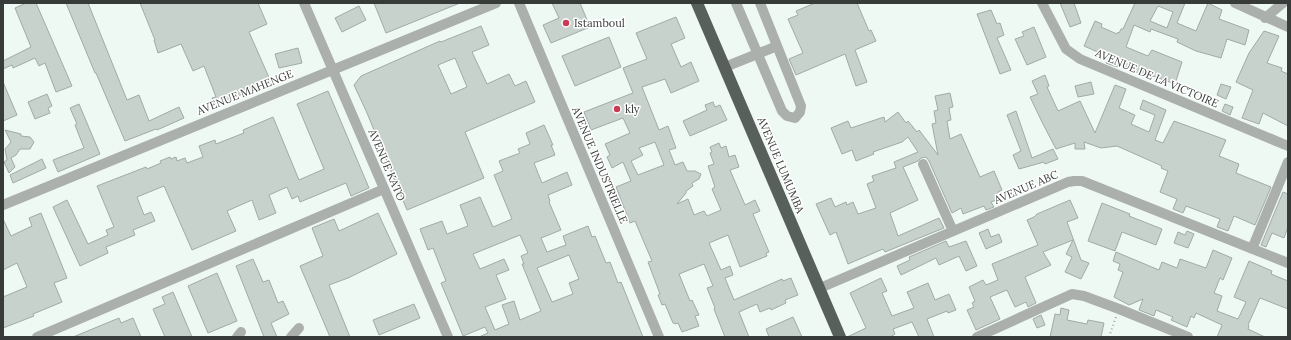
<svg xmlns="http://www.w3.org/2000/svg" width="1291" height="340" viewBox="0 0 1291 340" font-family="Lora,serif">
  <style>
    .building { fill: #c8d2cd; stroke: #a1aaa6; fill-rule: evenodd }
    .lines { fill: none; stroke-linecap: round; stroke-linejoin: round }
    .path { stroke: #9ca3a0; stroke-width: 2; stroke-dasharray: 1 3; stroke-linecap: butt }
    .minor { stroke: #abb0ad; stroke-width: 10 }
    .highway { stroke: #58605c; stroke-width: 12 }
    .poi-dot { fill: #cb3b55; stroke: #fff; stroke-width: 1.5 }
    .labels { text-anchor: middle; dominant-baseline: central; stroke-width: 3; stroke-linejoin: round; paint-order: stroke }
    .poi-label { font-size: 11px; fill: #373b39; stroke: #fff; text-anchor: start }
    .street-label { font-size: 11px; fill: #373b39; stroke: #fff }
  </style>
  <rect width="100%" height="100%" fill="#eff9f4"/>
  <path class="building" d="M26,3H36L72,86L56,92L45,63L39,66L35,58L13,68L12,65L3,69V61L31,47L15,8Z
    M66,3H88L127,100L139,95L149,121L179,107L184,118L157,130L156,129L125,141L96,73H95Z
    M140,3H258L267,24L249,32L271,82L242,94L228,102L215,106L212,98L216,97L204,66L193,71L181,44L158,53L154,40H155Z
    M374,3H460L386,33Z
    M552,3H580L590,27L551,43L543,25L559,18Z
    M815,3H857L869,31L871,30L876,41L855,50L867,82L856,86L845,54L796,75L789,59L803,53L788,19L798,15L796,11Z
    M1060,3H1074L1081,23L1070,27Z
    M1135,3H1185L1177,23L1196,31L1208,3L1222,10L1219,19L1249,30L1245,45L1227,39L1221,58L1196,51L1177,42L1178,39L1151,29L1150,32L1134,25L1126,47L1148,56L1152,50L1182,62L1175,84L1153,76L1152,78L1118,65L1117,67L1106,63L1109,57L1084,46L1095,21L1102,24L1101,27L1117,34L1118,32L1119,33L1121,29H1123ZM1158,6L1173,12L1167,28L1150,21Z
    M359,6L366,20L342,32L335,18Z
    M991,10L997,24L1000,23L1004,35L997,38L1011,70L1000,74L977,14Z
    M676,17L685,38L671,44L681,67L691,62L699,81L671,93L665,79L642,87L659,130L668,126L676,148L669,150L675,165L683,162L687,171H695L701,174L699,179L692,183L693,186L689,189L686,191V193L677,204L688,199L694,215L704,211L707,216L721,210L712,189L715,187L708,166L714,164L710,153L712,152L710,147L719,143L721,148L726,146L729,157L735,155L739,167L730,170L745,205L755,200L760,211L753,214L769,252L766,253L767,256L740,267L728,235L709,243L721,270L730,266L733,275L725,278L734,300L782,279L783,281L791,278L798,295L785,300L786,303L771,310L770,308L760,312L757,304L739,312L749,337H725L714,309L715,308L707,288L713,286L704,264L679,274L690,301L692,300L693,302L699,315L695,316L699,326L682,332L678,323L675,324L674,323H673L665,304L662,305L658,295L660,294L648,262L652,261L635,221L630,223L616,187L631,181L623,162L612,168L607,157L610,155L605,144L630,133L623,118L591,130L584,112L633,93L623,68L647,59L636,33ZM655,142L664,165L638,175L631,161L643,155L639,148Z
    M481,26L489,45L472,52L487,84L509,74L515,86L526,81L535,102L465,132L484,178L407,210L367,113L354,85L361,76L440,41L441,42ZM455,58L467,87L451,94L438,65Z
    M1034,27L1046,57L1027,65L1015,39L1024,36L1022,32Z
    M1264,31L1279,36L1267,63L1282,68L1281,71L1288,74V126L1263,113L1259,124L1242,118L1253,90L1236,82L1249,53Z
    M609,37L621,67L575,86L562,56Z
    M298,48L302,63L279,68L275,54Z
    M1045,75L1049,86L1047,87L1058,111L1080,101L1095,133L1115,85L1126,89L1119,108L1135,115L1131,124L1149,132L1155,115L1140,109L1143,100L1166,110L1155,140L1163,143L1174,121L1226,140L1219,156L1239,164L1236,173L1271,187L1255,225L1234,216L1228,231L1217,227L1220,219L1186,206L1183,213L1173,209L1177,199L1160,192L1168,171L1161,168L1162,166L1117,146L1101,148L1084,142L1085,149H1075V143L1056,149L1042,122L1030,97L1038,94L1032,81Z
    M3,82L17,115L3,121Z
    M1091,82L1094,94L1078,97L1075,86Z
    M1221,84L1231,87L1226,99L1217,95Z
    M328,91L369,188L351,196L346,183L300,202L298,196L292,199L287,187L269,195L276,213L259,220L252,200L227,211L236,231L192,250L164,186L137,197L144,215L151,212L155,221L133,230L135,235L106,247L108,253L80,266L53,207L67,200L88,244L108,235L106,230L114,227L97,186L146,167L147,169L161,163L160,161L170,157L171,159L176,157L177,161L185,158L187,163L203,157L199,146L215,140L216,144L244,133L243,130L273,117L299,180L324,169L297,104Z
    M950,93L953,107L949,108L951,120L947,121L950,139L961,134L980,177L994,171L1002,190L998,192L1001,198L991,202L994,207L986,210L984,206L963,214L961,208L952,213L929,161L926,157L921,158L918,161L903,167L918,200L890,213L898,236L939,218L944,228L885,252L883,249L848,264L836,232L830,235L816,204L831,198L835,207L846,202L847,205L853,202L858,214L876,208L867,184L874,181L872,176L896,168L894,162L918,152L908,137L902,142L873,152L874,154L856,161L852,150L842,154L831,128L848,121L851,128L884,117L885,122L898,112L906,123L908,121L917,132L919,130L938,155L932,124L936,123L934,111L938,110L935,96Z
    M47,94L52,106L48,108L50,113L35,119L28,102Z
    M713,102L715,107L720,105L727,120L690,136L683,121L707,110L705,105Z
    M79,104L100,154L58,172L53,160L84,148L75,125L77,124L70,108Z
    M1225,104L1233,107L1230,115L1222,111Z
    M1016,111L1032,158L1053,149L1058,159L1045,164L1044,162L1019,169L1013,155L1021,151L1007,115Z
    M544,125L553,145H551L555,155L534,163L542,183L567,172L572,185L548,195L550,201L549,202L561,230L541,238L547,252L566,245L563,236L588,226L592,237L595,236L606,263L610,262L618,283L621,282L643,337H479L488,333L485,327L463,336L441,283L446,281L433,248L428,250L420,229L442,221L447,234L468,226L460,205L480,197L493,227L512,219L494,175L503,171L499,161L520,153L518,149L530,144L526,133ZM520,235L528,253L521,256L524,264H522L541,311L520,320L514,301L502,305L509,324L495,330L485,307L506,299L496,275L509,270L504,259L480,269L473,254ZM569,255L579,279L569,283L573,294L552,302L537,268Z
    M5,130L21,134V136L30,137L34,142L30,149H20L16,155L11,158L15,167L9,173L4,162L7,160L5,149L11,142Z
    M42,159L46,168L13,183L10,175Z
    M1283,192L1288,194V227L1284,238L1272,233L1266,247L1261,245Z
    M1070,200L1078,218L1067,222L1081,260L1089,263L1081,279L1065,272L1072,257L1066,254L1073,240L1043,252L1051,265L1025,277L1036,303L1028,307L1026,302L1015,307L1007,290L990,297L1000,319L976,330L967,310L974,307L972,303L975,301L969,287L983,280L986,285L998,280L992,264L1038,245L1027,220L1034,217L1037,214Z
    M1102,203L1130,214L1129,216L1162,229L1156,245L1122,232L1115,251L1088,241Z
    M41,213L67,278L54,283L62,302L33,314L34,316L3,328V297L27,287L17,263L3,270V219L11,236L32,226L29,218Z
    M378,213L397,254L348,278L329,285L350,337H330L300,266L323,256L312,228L334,219L339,231Z
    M988,229L991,237L999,234L1002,242L986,249L979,233Z
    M1187,231L1194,234L1188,248L1174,243L1178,232L1185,235Z
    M946,241L949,247L966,241L977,266L966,271L959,256L939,265L936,258L901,275L897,266L910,260L909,257Z
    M1213,250L1232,258L1223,280L1220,278L1214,293L1222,296L1217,311L1238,319L1246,302L1234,297L1249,261L1272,271L1271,274L1288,281V309L1260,298L1248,325L1249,326L1248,329L1265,337H1217L1222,325L1196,313L1194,318L1191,316L1187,327L1171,320L1173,317L1156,310L1154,316L1139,310L1143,299L1129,305L1114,297L1123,272L1118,270L1120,264L1113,261L1116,252L1159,270L1162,262L1177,268L1180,259L1206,268Z
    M253,259L263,282L269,280L278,303L283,301L289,314L271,323L277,337H264L236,266Z
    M217,273L237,321L208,333L188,286Z
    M881,278L887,291L882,293L892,316L914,308L907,292L928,283L935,300L949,294L956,310L948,313L947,311L927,319L934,337H919L912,322L893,329L895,334L890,337H847L866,328L850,293Z
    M173,292L192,337H165L153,309L165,304L162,297Z
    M414,304L420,318L379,335L373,320Z
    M1061,308L1069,310L1067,320L1087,324L1088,320L1104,323L1101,337H1050L1055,314L1060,315Z
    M1041,315L1045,325L1037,328L1033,319Z
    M793,317L802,337H769L766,329Z
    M119,318L121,323L133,318L141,337H73Z"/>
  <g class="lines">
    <path class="path" d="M1109,337L1116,317"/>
    <path class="minor" d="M304,3L448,337
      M519,3L659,337
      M736,3L782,111L787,116L795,118L800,112L801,106L760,3
      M1042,3L1066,49L1080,59L1288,146
      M1235,3L1288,27
      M1265,18L1283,3
      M725,67L777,46
      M923,164L953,231
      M3,205L496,3
      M1252,249L1288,162
      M820,288L1068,182L1074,181H1082L1288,263
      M37,337L384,189
      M237,337L241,332
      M291,337L299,328
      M977,337L1072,294L1084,296L1119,309L1188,337"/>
    <path class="highway" d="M697,3L840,337"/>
  </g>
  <g class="poi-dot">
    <circle cx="566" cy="23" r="4"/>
    <circle cx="617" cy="109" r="4"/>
  </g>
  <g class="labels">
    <g class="poi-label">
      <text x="574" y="23">Istamboul</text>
      <text x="625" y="109">kly</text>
    </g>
    <g class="street-label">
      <text transform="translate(1157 78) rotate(23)">AVENUE DE LA VICTOIRE</text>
      <text transform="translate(245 92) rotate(-22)">AVENUE MAHENGE</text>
      <text transform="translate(387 165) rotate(67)">AVENUE KATO</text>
      <text transform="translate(600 165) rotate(67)">AVENUE INDUSTRIELLE</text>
      <text transform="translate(781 165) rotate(67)">AVENUE LUMUMBA</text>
      <text transform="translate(1026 187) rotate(-23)">AVENUE ABC</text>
    </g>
  </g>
  <rect width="1291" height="340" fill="none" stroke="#373b39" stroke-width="8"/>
</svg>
